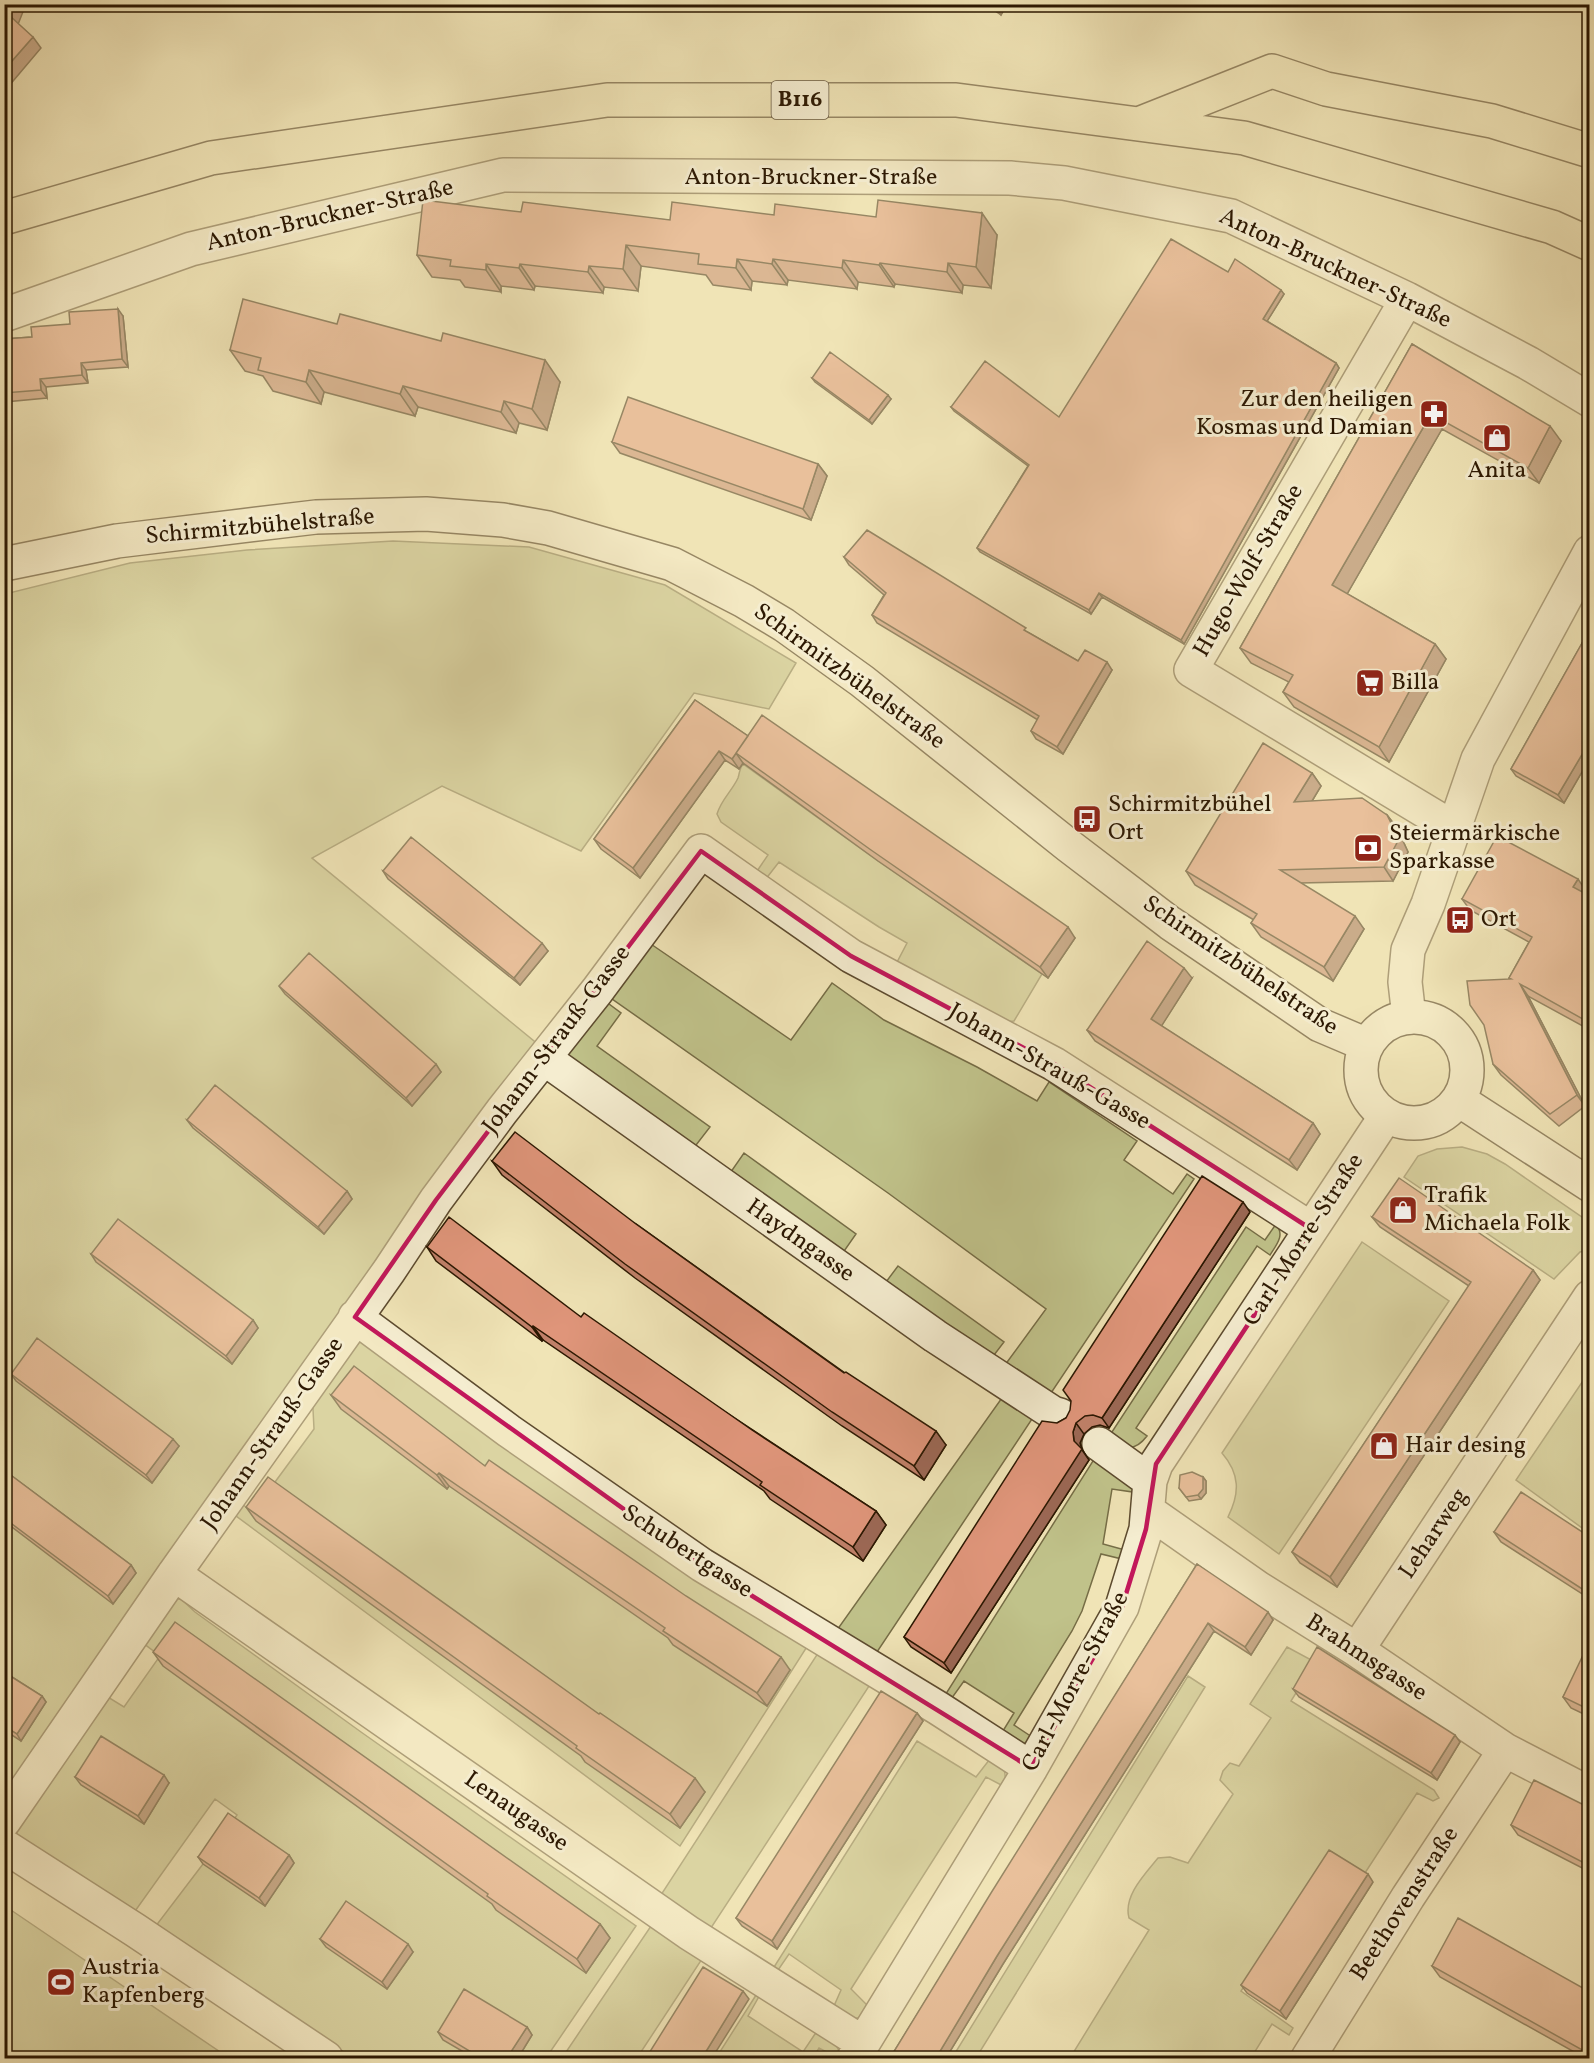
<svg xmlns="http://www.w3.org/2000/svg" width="1594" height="2063" viewBox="0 0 1594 2063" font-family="Vollkorn,serif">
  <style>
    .green { fill: #c0c28a; stroke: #766d46; stroke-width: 1.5 }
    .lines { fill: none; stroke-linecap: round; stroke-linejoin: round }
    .minor-casing { stroke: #5d4b2f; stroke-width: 36 }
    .secondary-casing { stroke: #2c1802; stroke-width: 36 }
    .primary-casing { stroke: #2c1802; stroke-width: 36 }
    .minor { stroke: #f5edd0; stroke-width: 33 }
    .secondary { stroke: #f5edd0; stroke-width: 33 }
    .primary { stroke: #f0e4b6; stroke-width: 33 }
    .wall { fill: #c08069; stroke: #2c1802; stroke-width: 1.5 }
    .shaded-wall { fill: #9c6855; stroke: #2c1802; stroke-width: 1.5 }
    .building { fill: #df957a; stroke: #2c1802; stroke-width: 1.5 }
    .marked { fill: none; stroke: #c2185b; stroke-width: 4.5; stroke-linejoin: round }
    .labels { text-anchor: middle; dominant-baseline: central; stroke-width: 6; stroke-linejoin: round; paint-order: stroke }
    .shield { fill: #f5edd0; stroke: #685840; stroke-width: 1.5 }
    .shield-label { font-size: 22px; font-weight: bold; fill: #2c1802 }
    .street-label { font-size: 24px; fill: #2c1802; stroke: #f5edd0 }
    .poi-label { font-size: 24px; fill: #2c1802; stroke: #f5edd0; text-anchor: start }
  </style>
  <rect width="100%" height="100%" fill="#f0e4b6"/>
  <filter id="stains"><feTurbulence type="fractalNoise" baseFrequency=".00333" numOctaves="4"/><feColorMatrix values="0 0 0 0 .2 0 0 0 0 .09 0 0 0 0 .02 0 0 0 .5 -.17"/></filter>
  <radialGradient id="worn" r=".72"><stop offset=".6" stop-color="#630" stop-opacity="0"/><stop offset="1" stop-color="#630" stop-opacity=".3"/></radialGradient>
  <path class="green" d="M393,541L529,547L665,585L796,663L769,709L694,693L581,851L442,786L312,858L540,1046L5,1811V1730L21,1740L5,1675V1521L49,1554L5,1479V594L130,563L247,550Z
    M743,764L878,861L1042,974L1014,1021L1003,1022L894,968L907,943L879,927L779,862L765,880L755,874L768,855L721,822L717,814C721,800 732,791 738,778C740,772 739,769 743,764Z
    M645,940L791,1040L832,983L884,1020L977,1067L1037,1101L1049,1082L1137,1141L1124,1160L1173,1194L1187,1174L1194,1179L1047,1399L1002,1369L1046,1309L888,1193L605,994Z
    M601,998L621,1013L597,1046L710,1127L693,1149L568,1057L563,1050Z
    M1462,1147L1487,1154L1505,1164L1589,1222V1250L1580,1252L1554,1279L1404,1177L1418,1156L1437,1149Z
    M744,1153L856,1234L840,1257L728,1176Z
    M1276,1224C1285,1235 1277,1244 1270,1255L1257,1246L1136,1428L1147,1436C1134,1453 1124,1449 1108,1438L1246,1227L1265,1240Z
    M1362,1242L1449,1301L1279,1554L1228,1517C1240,1493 1240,1474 1222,1453Z
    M898,1266L1004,1342L991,1359L883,1286Z
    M360,1336L810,1642L680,1846L228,1510L235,1499L253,1512L314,1429L312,1389Z
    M1589,1372V1533L1516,1480Z
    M1004,1395L1034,1416L875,1655L837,1630Z
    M1098,1453L1132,1481L1133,1492L1112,1489L1103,1544L1125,1550L1122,1559L1101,1554L1082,1611L1072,1631L1014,1725L1032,1737L1023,1745L998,1739L1014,1713L964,1681L949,1702L942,1700Z
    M170,1599H181L195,1612L361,1732L636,1926L546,2058H353L155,1927L203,1864L237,1815L215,1799L133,1914L17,1834L16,1821L103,1694L124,1707L160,1656L139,1640Z
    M822,1647L873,1680L707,1934L657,1901Z
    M1287,1647L1315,1662L1291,1701L1434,1790L1439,1798L1433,1801L1417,1793L1365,1873L1332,1852L1241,1991L1293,2028L1289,2035L1272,2024L1251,2058H1070L1149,1930L1129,1918C1123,1896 1145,1874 1158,1858L1170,1857L1188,1863L1233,1794L1220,1780L1223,1771L1230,1763L1239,1766L1271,1718L1250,1704Z
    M1188,1676L1205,1687L976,2058H952Z
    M917,1741L976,1777L993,1755C1005,1765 1006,1771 1005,1787L986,1777L851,1989L869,2007L863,2017L847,2020L830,2015L841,1990L789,1954L774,1976L769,1975Z
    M5,1906L229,2058H5Z
    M651,1926L702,1959L637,2058H562Z
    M758,1992L761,1993L748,2016L803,2052L815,2034L821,2033L836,2045L840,2053L838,2058L819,2048L813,2058H716Z"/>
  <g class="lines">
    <g class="minor-casing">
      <path id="minor" d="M1407,299L1191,670L1455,829
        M4,315L191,249L503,175L1010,178L1064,183L1231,216L1407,299L1528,363L1590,400
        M1409,1017L1405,982L1408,950L1428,904L1478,759L1590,552
        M545,1059L935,1336L1053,1413L1060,1415
        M355,1317L509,1431L702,1565L938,1708L1031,1768
        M1099,1444L1150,1481
        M1148,1511L1258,1588L1357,1650L1505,1750L1590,1794
        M174,1574L689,1933L863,2043
        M1357,1650L1590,1297
        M4,1821L174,1574L389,1271L436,1200L502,1111L597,991L701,851L851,956L1054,1064L1311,1229
        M4,1846L135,1930L326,2058
        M854,2058L1031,1768L1122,1607L1146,1529L1150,1481L1156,1464L1386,1116
        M1308,2058L1408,1897L1505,1750"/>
    </g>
    <g class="secondary-casing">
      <path id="secondary" d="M4,564L117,541L316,517L426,514L503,520L548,528L672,564L744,601L784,625L862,681L1069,846L1170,923L1320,1025L1367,1045
        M1361 1070a53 53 0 1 1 106 0a53 53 0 1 1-106 0Z
        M1459,1100L1590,1185"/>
    </g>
    <g class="primary-casing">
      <path id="primary" d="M1141,123L1272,71L1326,89L1492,121L1590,151
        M4,218L211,158L607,100H956L1244,138L1552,227L1590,244"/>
    </g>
    <use href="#minor" class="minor"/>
    <use href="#secondary" class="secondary"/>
    <use href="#primary" class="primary"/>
  </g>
  <path class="wall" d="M985,4H1007L1001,15Z
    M521,212L670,220L774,215L997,235L991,288L963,285L962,293L895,284L894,287L858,282L857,289L788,280L787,285L752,281L751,290L713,285L706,275L641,266L638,291L604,287L603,293L535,286L534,290L501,286V292L465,287L460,280L432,277L417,255Z
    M1228,272L1284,294L1267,321L1336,363L1339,368L1184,644L1102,597L1091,614L980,552L977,548L1028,466L954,411L951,407L1059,417Z
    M123,316L128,367L86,370L88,383L46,387L47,398L5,402V409H4V339L32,337L70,324Z
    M337,324L560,382L547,430L519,423L516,433L418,407L415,416L324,392L321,404L273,391L263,376L245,371L230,350Z
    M1412,344L1561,441L1539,483L1442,429L1347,594L1435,644L1446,659L1389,762L1294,707L1283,692L1289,682L1251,663L1240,648Z
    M812,378L891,399L872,424L815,382Z
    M612,442L818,464L827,476L811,520L620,453Z
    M844,557L1029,633L1078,661L1112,670L1063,754L1036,739L1031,731L1038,720L877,623L872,615L884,595L849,565Z
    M1590,629V758L1564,803L1516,776L1511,769Z
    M695,700L748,736L1075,938L1048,978L878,861L743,763L739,769L725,760L640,878L601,849L594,839Z
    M1312,773L1321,786L1312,801L1387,815L1397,828L1408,852L1393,881L1301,883L1364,929L1333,981L1261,937L1251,923L1254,920L1195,885L1186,871Z
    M383,871L548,951L520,985L388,879Z
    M1586,891L1584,893L1590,896V1030L1528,996L1585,1106L1559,1126L1501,1075L1493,1064L1510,979L1509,978L1529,942L1470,910L1462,899Z
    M1192,978L1161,1026L1313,1123L1320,1134L1297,1170L1095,1041L1087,1030Z
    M279,986L441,1072L412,1106L285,994Z
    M187,1120L347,1191L352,1199L324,1234L193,1128Z
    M492,1161L636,1224L946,1445L924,1480L842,1426L635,1278L502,1175Z
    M1250,1212L1109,1428L1100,1425L1092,1427L1084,1434L1080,1443L1082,1449L1089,1460L951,1673L911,1647L904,1637L1057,1423L1066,1418Z
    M1372,1217L1533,1270L1540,1280L1337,1587L1300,1563L1292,1552L1469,1286L1380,1227Z
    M427,1247L581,1317L876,1511L886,1525L863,1561L770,1499L764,1491L543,1340L542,1341L436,1261Z
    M91,1254L253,1320L258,1328L232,1364L96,1262Z
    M11,1374L179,1446L152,1483L16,1381Z
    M331,1395L485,1466L790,1670L767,1706L673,1645L668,1638L449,1486L447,1489L341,1409Z
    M4,1470L131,1565L136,1573L113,1604L4,1521Z
    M1203,1477L1206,1481V1493L1201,1499L1189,1501L1179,1488Z
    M246,1507L705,1792L680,1828L585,1762L581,1756L256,1521Z
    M1494,1532L1590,1537V1599L1501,1542Z
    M1197,1564L1273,1620L1251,1655L1214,1631L1003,1964L946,2058H890Z
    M153,1652L600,1924L610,1938L586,1973L496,1910L492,1904L163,1666Z
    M1590,1654V1717L1571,1708L1563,1697Z
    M4,1672L42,1696L46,1702L21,1741L4,1730Z
    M1293,1689L1460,1742L1437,1780L1299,1697Z
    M917,1713L923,1721L777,1949L742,1926L736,1918Z
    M75,1777L169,1783L144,1824L81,1785Z
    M1590,1808V1872L1518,1835L1511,1825Z
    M289,1855L294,1863L265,1906L203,1864L198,1857Z
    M1373,1882L1286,2019L1247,1993L1241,1985Z
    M320,1939L413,1952L387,1989L326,1947Z
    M1432,1966L1590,1992V2058H1585L1440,1977Z
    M527,2027L532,2035L518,2058H474L443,2040L438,2032Z"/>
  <path class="shaded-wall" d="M13,4H26L17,27L9,15Z
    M994,4H1007L1001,15Z
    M33,37L41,48L8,87L4,82V70Z
    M982,213L997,235L991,288L976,267Z
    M626,245L641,266L638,291L623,269Z
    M737,259L752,281L751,290L736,268Z
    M773,259L788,280L787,285L772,264Z
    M843,260L858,282L857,289L842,268Z
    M880,263L895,284L894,287L879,265Z
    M948,263L963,285L962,293L947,272Z
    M486,264L501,286V292L486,270Z
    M520,264L535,286L534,290L519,268Z
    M589,266L604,287L603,293L588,272Z
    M1281,290L1284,294L1266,323L1263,319Z
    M118,309L123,316L128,367L122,359Z
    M545,360L560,382L547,430L532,409Z
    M81,363L86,370L88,383L82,375Z
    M1336,363L1339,368L1184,644L1181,640Z
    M309,370L324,392L321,404L306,382Z
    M40,379L46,387L47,398L41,390Z
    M403,386L418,407L415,416L400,394Z
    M888,395L891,399L872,424L869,420Z
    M504,401L519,423L516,433L501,412Z
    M1431,414L1442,429L1343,601L1332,585Z
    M1550,426L1561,441L1539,483L1528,468Z
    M818,464L827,476L811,520L803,509Z
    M1099,593L1102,597L1091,614L1089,610Z
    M1435,644L1446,659L1389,762L1379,747Z
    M1107,662L1112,670L1063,754L1057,747Z
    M1590,741V758L1564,803L1558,795Z
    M719,751L725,760L640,878L633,868Z
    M736,753L743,763L739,769L732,759Z
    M1312,773L1321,786L1303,816L1294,802Z
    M1387,815L1397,828L1408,852L1393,881L1384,867Z
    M1578,879L1586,891L1582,898L1573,887Z
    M1355,916L1364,929L1333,981L1324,967Z
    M1068,927L1075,938L1048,978L1040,967Z
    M542,943L548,951L520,985L514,978Z
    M1184,968L1192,978L1159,1030L1151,1019Z
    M1520,984L1528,996L1585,1106L1577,1095Z
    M436,1064L441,1072L412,1106L406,1098Z
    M1313,1123L1320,1134L1297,1170L1289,1160Z
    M347,1191L352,1199L324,1234L318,1227Z
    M1243,1202L1250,1212L1109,1428L1102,1418Z
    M1533,1270L1540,1280L1337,1587L1330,1577Z
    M253,1320L258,1328L232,1364L226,1356Z
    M533,1326L543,1340L542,1341L532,1327Z
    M1076,1423L1084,1434L1080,1443L1082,1450L1089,1460L951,1673L944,1663L1074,1441L1073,1432Z
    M936,1431L946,1445L924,1480L914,1466Z
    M173,1439L179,1446L152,1483L146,1475Z
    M439,1473L449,1486L447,1489L437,1475Z
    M1203,1477L1206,1481V1493L1201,1499L1198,1495Z
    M876,1511L886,1525L863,1561L853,1547Z
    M131,1565L136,1573L113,1604L108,1596Z
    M1268,1612L1273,1620L1251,1655L1245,1647Z
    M1208,1623L1214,1631L1003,1964L946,2058H936L997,1956Z
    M781,1657L790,1670L767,1706L757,1693Z
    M42,1696L46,1702L21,1741L17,1734Z
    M917,1713L923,1721L777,1949L772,1941Z
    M1455,1735L1460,1742L1437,1780L1431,1773Z
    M164,1775L169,1783L144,1824L138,1816Z
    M695,1778L705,1792L680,1828L670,1814Z
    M289,1855L294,1863L265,1906L259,1898Z
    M1368,1874L1373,1882L1286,2019L1280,2011Z
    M600,1924L610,1938L586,1973L577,1959Z
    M408,1944L413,1952L387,1989L382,1982Z
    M743,1991L749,1999L712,2058H702Z
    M527,2027L532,2035L518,2058H507Z
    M1590,2040V2058H1589L1584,2051Z"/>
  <path class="building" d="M4,4H13L9,15L33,37L4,70Z
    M423,200L521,212L523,202L670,220L672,202L774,215L775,204L876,217L878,200L982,213L976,267L948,263L947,272L880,263L879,265L843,260L842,268L773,259L772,264L737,259L736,268L698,264L699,254L626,245L623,269L589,266L588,272L520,264L519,268L486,264V270L450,266L451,260L417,255Z
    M1171,239L1228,272L1235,259L1281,290L1263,319L1336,363L1181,640L1099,593L1089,610L977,548L1029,465L951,407L985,361L1059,417Z
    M243,299L337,324L340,314L441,341L443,333L545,360L532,409L504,401L501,412L403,386L400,394L309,370L306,382L258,370L261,358L230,350Z
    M118,309L122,359L81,363L82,375L40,379L41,390L4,393V339L32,337L31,327L70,324L69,312Z
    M1412,344L1550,426L1528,468L1431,414L1332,585L1435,644L1379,747L1283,692L1293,675L1240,648Z
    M830,352L888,395L869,420L812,378Z
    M628,397L818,464L803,509L612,442Z
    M867,530L1026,628L1024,630L1078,661L1085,650L1107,662L1057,747L1031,731L1039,716L872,615L886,593L844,557Z
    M1590,629V741L1558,795L1511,769Z
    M695,700L748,736L732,759L719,751L633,868L594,839Z
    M762,715L1068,927L1040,967L871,850L736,753Z
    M1263,743L1312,773L1294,802L1362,798L1387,815L1399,839L1384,867L1280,870L1355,916L1324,967L1251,923L1257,914L1186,871Z
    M1497,836L1578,879L1573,887L1590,896V1023L1520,984L1577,1095L1550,1114L1493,1064L1484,1025L1470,1005L1467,981L1511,979L1509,978L1532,937L1462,899Z
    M411,837L542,943L514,978L383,871Z
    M1147,941L1184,968L1151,1019L1313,1123L1289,1160L1087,1030Z
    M309,953L436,1064L406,1098L279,986Z
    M215,1085L347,1191L318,1227L187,1120Z
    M515,1132L636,1224L844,1373L846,1372L936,1431L914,1466L832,1412L625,1264L492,1161Z
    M1202,1176L1243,1202L1102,1418L1093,1415L1085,1416L1076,1423L1073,1432L1074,1441L1082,1449L944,1663L904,1637L1042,1421L1057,1423L1066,1418L1070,1410L1071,1401L1063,1390Z
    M1399,1178L1533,1270L1330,1577L1292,1552L1471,1282L1372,1217Z
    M449,1217L581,1317L584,1313L752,1430L876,1511L853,1547L760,1485L762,1482L533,1326L532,1327L427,1247Z
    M118,1219L253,1320L226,1356L91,1254Z
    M37,1338L173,1439L146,1475L11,1374Z
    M354,1366L485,1466L489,1460L686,1596L781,1657L757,1693L663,1631L665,1628L439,1473L437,1475L331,1395Z
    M4,1470L131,1565L108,1596L4,1518Z
    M1192,1472L1203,1477V1489L1198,1495L1186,1497L1179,1488L1180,1475Z
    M268,1477L599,1714L600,1713L695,1778L670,1814L576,1748L577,1746L246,1507Z
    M1521,1492L1590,1537V1594L1494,1532Z
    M1197,1564L1268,1612L1245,1647L1208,1623L997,1956L936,2058H890L991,1893Z
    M175,1622L600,1924L577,1959L487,1896L488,1894L153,1652Z
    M1317,1647L1455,1735L1431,1773L1293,1689Z
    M1585,1651L1590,1654V1710L1563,1697Z
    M4,1672L42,1696L17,1734L4,1726Z
    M881,1691L917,1713L772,1941L736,1918Z
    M101,1736L164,1775L138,1816L75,1777Z
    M1534,1780L1590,1808V1866L1511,1825Z
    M228,1813L289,1855L259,1898L198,1857Z
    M1329,1850L1368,1874L1280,2011L1241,1985Z
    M346,1901L408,1944L382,1982L320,1939Z
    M1458,1918L1590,1992V2040L1584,2051L1432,1966Z
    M703,1967L743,1991L702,2058H646Z
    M464,1989L527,2027L507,2058H481L438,2032Z"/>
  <path d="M0 0H1594V2063H0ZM701,851L851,956L1054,1064L1311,1229L1156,1464L1146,1529L1122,1607L1031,1768L702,1565L355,1317L436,1200Z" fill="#f0e4b6" fill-opacity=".55" fill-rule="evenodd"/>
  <path class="marked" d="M701,851L851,956L1054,1064L1311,1229L1156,1464L1146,1529L1122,1607L1031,1768L702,1565L355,1317L436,1200Z"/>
  <defs>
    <g id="pharmacy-square" transform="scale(1.5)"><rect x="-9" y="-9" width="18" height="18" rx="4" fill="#8f2418" stroke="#f5edd0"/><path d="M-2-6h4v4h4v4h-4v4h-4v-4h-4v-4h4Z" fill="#fff"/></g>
    <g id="shop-square" transform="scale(1.5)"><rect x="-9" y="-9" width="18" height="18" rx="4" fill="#8f2418" stroke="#f5edd0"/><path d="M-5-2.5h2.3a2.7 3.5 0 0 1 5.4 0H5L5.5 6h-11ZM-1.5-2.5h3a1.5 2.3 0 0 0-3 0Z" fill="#fff"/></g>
    <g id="supermarket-square" transform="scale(1.5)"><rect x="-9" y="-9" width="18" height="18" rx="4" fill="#8f2418" stroke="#f5edd0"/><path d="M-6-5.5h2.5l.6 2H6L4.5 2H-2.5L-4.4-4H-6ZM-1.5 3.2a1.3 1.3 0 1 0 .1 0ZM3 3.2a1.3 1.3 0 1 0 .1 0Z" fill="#fff"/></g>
    <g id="bus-square" transform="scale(1.5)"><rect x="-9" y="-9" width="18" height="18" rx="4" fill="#8f2418" stroke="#f5edd0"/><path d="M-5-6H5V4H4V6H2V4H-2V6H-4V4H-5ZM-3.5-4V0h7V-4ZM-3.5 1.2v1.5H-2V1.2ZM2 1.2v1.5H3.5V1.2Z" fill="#fff"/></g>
    <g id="bank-square" transform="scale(1.5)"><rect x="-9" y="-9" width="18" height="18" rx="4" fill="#8f2418" stroke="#f5edd0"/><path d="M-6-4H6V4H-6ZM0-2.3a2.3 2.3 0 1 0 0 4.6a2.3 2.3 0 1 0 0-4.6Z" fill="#fff"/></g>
    <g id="stadium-square" transform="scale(1.5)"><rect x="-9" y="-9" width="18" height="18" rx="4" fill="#8f2418" stroke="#f5edd0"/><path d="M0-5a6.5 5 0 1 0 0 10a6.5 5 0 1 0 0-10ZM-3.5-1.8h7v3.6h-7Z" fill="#fff"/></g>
  </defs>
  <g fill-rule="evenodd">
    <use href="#pharmacy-square" x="1434" y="414"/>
    <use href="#shop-square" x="1497" y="438"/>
    <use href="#supermarket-square" x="1370" y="683"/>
    <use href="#bus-square" x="1087" y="819"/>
    <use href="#bank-square" x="1368" y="848"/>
    <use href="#bus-square" x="1460" y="920"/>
    <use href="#shop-square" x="1403" y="1210"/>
    <use href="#shop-square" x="1384" y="1446"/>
    <use href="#stadium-square" x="61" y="1982"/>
  </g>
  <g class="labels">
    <rect class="shield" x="771.5" y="81" width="57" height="38" rx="4.5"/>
    <g class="shield-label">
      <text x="800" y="100">B116</text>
    </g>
    <g class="street-label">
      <text x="811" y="178">Anton-Bruckner-Straße</text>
      <text transform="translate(330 216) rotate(-13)">Anton-Bruckner-Straße</text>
      <text transform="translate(1335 269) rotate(25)">Anton-Bruckner-Straße</text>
      <text transform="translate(260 527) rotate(-5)">Schirmitzbühelstraße</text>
      <text transform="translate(1249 571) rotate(-60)">Hugo-Wolf-Straße</text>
      <text transform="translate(849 677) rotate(36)">Schirmitzbühelstraße</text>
      <text transform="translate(1240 966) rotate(34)">Schirmitzbühelstraße</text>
      <text transform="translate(557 1040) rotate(-53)">Johann-Strauß-Gasse</text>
      <text transform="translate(1049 1067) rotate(30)">Johann-Strauß-Gasse</text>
      <text transform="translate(1304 1240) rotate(-57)">Carl-Morre-Straße</text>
      <text transform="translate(800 1241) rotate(35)">Haydngasse</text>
      <text transform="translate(273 1434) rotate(-55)">Johann-Strauß-Gasse</text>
      <text transform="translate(1434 1534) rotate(-56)">Leharweg</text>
      <text transform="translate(687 1552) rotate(33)">Schubertgasse</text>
      <text transform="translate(1366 1658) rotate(33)">Brahmsgasse</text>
      <text transform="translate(1076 1682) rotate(-62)">Carl-Morre-Straße</text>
      <text transform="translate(516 1812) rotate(35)">Lenaugasse</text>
      <text transform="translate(1405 1904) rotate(-57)">Beethovenstraße</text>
    </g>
    <g class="poi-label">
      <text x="1413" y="400" text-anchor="end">Zur den heiligen<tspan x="1413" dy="28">Kosmas und Damian</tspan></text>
      <text x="1497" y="471" text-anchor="middle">Anita</text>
      <text x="1391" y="683">Billa</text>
      <text x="1108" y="805">Schirmitzbühel<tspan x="1108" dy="28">Ort</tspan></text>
      <text x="1389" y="834">Steiermärkische<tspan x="1389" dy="28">Sparkasse</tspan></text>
      <text x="1481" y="920">Ort</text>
      <text x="1424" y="1196">Trafik<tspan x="1424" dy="28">Michaela Folk</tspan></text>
      <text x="1405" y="1446">Hair desing</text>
      <text x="82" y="1968">Austria<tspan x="82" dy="28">Kapfenberg</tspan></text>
    </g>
  </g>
  <rect width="1594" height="2063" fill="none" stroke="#f0e4b6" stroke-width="24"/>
  <rect x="6" y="6" width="1582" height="2051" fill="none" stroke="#2c1802" stroke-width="3"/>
  <rect x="12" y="12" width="1570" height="2039" fill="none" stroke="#2c1802" stroke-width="1.5"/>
  <rect width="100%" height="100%" filter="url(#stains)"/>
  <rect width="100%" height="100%" fill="url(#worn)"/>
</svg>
